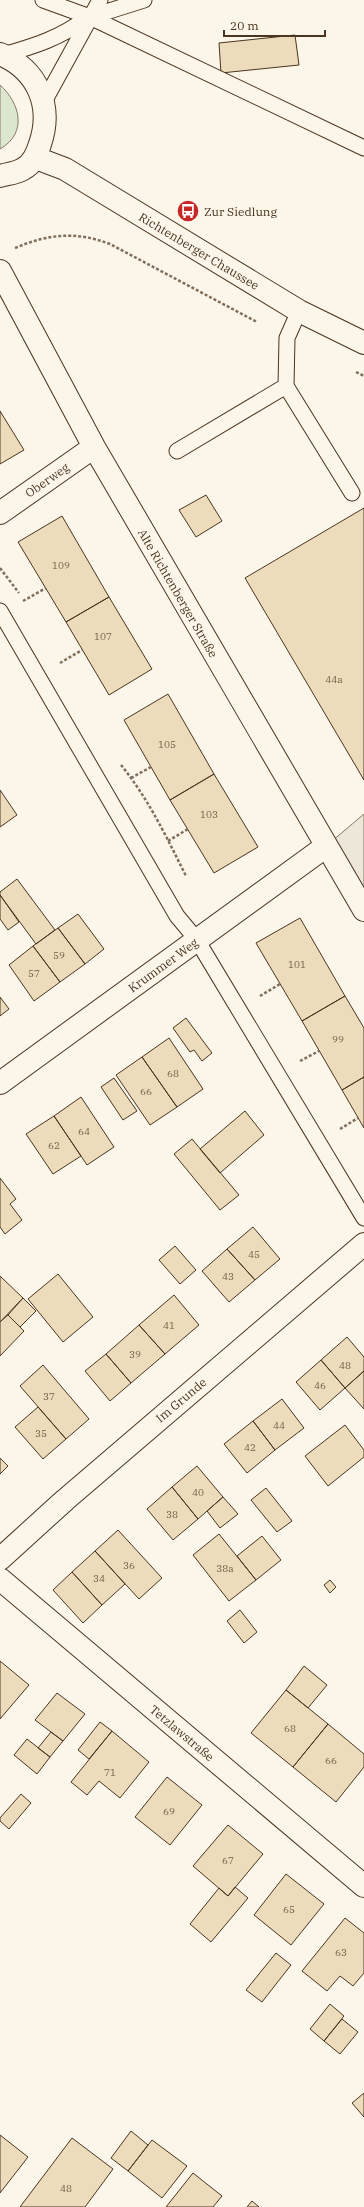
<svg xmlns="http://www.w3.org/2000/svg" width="364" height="2207" viewBox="0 0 364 2207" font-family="'IBM Plex Serif',serif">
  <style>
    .green { fill: #dce7d0; stroke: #887966 }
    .parking { fill: #ede7d9; stroke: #887966 }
    .building { fill: #ecdcbc; stroke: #4a3520 }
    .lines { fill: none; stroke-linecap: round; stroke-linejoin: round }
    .service-casing { stroke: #4a3520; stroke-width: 17 }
    .minor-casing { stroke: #4a3520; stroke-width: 24 }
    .tertiary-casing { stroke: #4a3520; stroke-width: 24 }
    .path { stroke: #7f6f5c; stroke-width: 2.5; stroke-dasharray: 3 2; stroke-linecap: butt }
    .service { stroke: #fbf6e9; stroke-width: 15 }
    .minor { stroke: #fbf6e9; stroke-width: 22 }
    .tertiary { stroke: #fbf6e9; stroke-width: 22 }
    .labels { text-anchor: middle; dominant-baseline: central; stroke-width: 3; stroke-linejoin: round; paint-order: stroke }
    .number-label { font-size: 10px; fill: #725f47 }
    .poi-label { font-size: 12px; fill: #4a3520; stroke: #fbf6e9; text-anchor: start }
    .street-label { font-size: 12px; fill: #4a3520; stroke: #fbf6e9 }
  </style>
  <rect width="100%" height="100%" fill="#fbf6e9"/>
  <path class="green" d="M0,85C20,103 28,133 0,149Z"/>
  <path class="parking" d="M364,814V910L325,847Z"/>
  <path class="building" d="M295,35L299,65L221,73L219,43Z
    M0,411L24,450L0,464Z
    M206,495L222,521L196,537L179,510Z
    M364,508V780L245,578Z
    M62,516L109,597L66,622L18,542Z
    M109,597L152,669L109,695L66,622Z
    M168,694L214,774L170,800L124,720Z
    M214,774L258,847L214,873L170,800Z
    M0,790L17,815L0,827Z
    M17,879L55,930L36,944L0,895V892Z
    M0,895L19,922L8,930L0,919Z
    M78,914L104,949L85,964L58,928Z
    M300,918L345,996L302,1021L256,943Z
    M58,928L85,964L60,982L33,946Z
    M33,946L60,982L34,1001L9,965Z
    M345,996L364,1028V1077L342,1090L302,1021Z
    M0,997L9,1009L0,1016Z
    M186,1018L212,1053L202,1061L194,1050L190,1052L173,1028Z
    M169,1038L203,1089L177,1107L142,1057Z
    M142,1057L177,1107L150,1125L116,1075Z
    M364,1077V1128L342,1090Z
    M114,1078L137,1111L123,1120L101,1087Z
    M81,1097L114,1147L87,1165L54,1116Z
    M245,1111L264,1135L220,1173L200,1149Z
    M54,1116L81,1156L53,1174L26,1134Z
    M192,1139L239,1195L220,1210L174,1154Z
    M0,1178L16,1199L10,1204L22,1220L5,1234L0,1227Z
    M253,1227L280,1259L255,1280L227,1249Z
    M175,1246L196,1270L180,1284L159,1260Z
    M227,1249L255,1280L229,1302L202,1271Z
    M58,1274L93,1317L63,1342L28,1299Z
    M0,1276L23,1298L0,1322Z
    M174,1295L199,1325L165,1354L139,1325Z
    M23,1298L36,1311L20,1327L8,1315Z
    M8,1315L24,1331L0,1356V1322Z
    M139,1325L165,1354L131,1383L106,1354Z
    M347,1337L364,1357V1371L345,1388L321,1360Z
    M106,1354L131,1383L110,1401L85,1371Z
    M321,1360L345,1388L320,1410L296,1382Z
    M43,1365L89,1419L66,1439L20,1386Z
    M364,1371V1409L345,1388Z
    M282,1399L304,1428L275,1450L253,1421Z
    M38,1407L66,1439L43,1459L15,1427Z
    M253,1421L275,1450L247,1473L224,1444Z
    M345,1425L364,1450V1457L328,1486L305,1456Z
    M0,1458L8,1466L0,1474Z
    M197,1466L223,1497L198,1519L172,1487Z
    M172,1487L198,1519L173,1540L147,1509Z
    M266,1488L292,1521L277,1532L251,1500Z
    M223,1497L238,1514L220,1528L207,1511Z
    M118,1530L162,1578L139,1599L95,1551Z
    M219,1534L256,1580L229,1601L193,1555Z
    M262,1536L281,1560L256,1580L237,1556Z
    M95,1551L125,1584L102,1605L72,1572Z
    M72,1572L102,1605L83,1623L53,1590Z
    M330,1580L336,1587L330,1593L324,1585Z
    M240,1610L257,1632L244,1643L227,1621Z
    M0,1661L29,1685L0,1719Z
    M304,1666L327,1685L308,1708L286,1690Z
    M286,1690L328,1724L293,1767L251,1733Z
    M57,1693L85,1714L63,1741L35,1720Z
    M100,1722L112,1731L89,1759L78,1750Z
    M328,1724L364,1754V1767L336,1802L293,1767Z
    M112,1731L149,1762L120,1798L99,1781L87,1795L71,1782Z
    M51,1732L63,1741L50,1757L38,1748Z
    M27,1739L50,1757L37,1774L14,1755Z
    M167,1777L202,1805L170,1845L135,1817Z
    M21,1794L31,1803L9,1829L0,1821V1818Z
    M228,1825L263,1854L228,1896L193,1866Z
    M286,1874L324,1904L291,1945L254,1915Z
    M235,1887L248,1898L211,1942L190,1924L219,1888L228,1896Z
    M345,1918L364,1933V1973L353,1986L340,1976L327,1991L302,1971Z
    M276,1953L291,1965L262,2002L246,1990Z
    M330,2004L344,2016L324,2041L310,2029Z
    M342,2019L358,2032L340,2054L324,2041Z
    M364,2093V2117L352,2103Z
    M131,2131L148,2145L128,2171L111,2158Z
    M0,2135L28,2157L0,2193Z
    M72,2138L113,2169L85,2207H20Z
    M152,2140L187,2166L162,2198L128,2171Z
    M193,2173L222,2196L213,2207H166Z
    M252,2201L259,2207H247Z"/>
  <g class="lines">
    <g class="service-casing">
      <path id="service" d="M43,0L90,17
        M144,0L90,17L364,148
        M3,55C35,46 60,38 87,18
        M45,100L100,0
        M286,386L352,493
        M177,451L286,386L287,338L299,311
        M0,611L177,916L197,940L364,1218"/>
    </g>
    <g class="minor-casing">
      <path id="minor" d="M0,271L94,447L364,910
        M0,513L94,447
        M0,1083L325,847
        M0,1559L65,1500L364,1244
        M0,1579L364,1886"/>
    </g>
    <g class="tertiary-casing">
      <path id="tertiary" d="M0,54C38,70 53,106 40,144C37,154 33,164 23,169C17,173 7,174 0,176
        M36,158L65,169L299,311L364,343"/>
    </g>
    <path class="path" d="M15,248C48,234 76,231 110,244L257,322
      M356,372L364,376
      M0,568L19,593
      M23,601L46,588
      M60,663L82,650
      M121,765C148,798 167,838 186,876
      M131,778L151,767
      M168,841L188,829
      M260,996L280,984
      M300,1061L319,1051
      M340,1129L358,1118"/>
    <use href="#service" class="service"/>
    <use href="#minor" class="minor"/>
    <use href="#tertiary" class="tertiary"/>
  </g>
  <defs>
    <g id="bus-disc" transform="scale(1.15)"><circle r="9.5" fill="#c62828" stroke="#fbf6e9"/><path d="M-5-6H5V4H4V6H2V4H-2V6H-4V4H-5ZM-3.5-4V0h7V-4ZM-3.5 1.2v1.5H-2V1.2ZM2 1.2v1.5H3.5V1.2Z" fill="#fff"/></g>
  </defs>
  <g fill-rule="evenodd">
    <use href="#bus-disc" x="188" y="211"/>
  </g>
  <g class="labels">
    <g class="number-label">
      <text x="61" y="565">109</text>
      <text x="103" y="636">107</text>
      <text x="334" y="679">44a</text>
      <text x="167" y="744">105</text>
      <text x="209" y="814">103</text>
      <text x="59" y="955">59</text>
      <text x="297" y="964">101</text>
      <text x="34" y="973">57</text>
      <text x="338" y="1039">99</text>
      <text x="173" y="1073">68</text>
      <text x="146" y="1091">66</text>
      <text x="84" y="1131">64</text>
      <text x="54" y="1145">62</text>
      <text x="254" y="1254">45</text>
      <text x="228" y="1276">43</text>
      <text x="169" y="1325">41</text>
      <text x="135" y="1354">39</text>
      <text x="345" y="1365">48</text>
      <text x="320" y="1385">46</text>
      <text x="49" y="1396">37</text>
      <text x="279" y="1425">44</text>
      <text x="41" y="1433">35</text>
      <text x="250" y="1447">42</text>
      <text x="198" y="1492">40</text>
      <text x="172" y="1514">38</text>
      <text x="129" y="1565">36</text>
      <text x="225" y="1568">38a</text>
      <text x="99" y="1578">34</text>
      <text x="290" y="1728">68</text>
      <text x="331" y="1760">66</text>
      <text x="110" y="1772">71</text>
      <text x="169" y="1811">69</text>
      <text x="228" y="1860">67</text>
      <text x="289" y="1909">65</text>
      <text x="341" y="1952">63</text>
      <text x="66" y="2188">48</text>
    </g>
    <g class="poi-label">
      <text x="204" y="211">Zur Siedlung</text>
    </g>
    <g class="street-label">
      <text transform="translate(199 251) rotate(31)">Richtenberger Chaussee</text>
      <text transform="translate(47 480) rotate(-35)">Oberweg</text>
      <text transform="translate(178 593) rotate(60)">Alte Richtenberger Straße</text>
      <text transform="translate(163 965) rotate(-36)">Krummer Weg</text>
      <text transform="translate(181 1400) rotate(-40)">Im Grunde</text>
      <text transform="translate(182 1733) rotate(40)">Tetzlawstraße</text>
    </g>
  </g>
  <path d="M224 30v6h101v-6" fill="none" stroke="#4a3520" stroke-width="2"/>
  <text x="230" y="30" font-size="12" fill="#4a3520" stroke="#fbf6e9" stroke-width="3" paint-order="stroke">20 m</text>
</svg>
